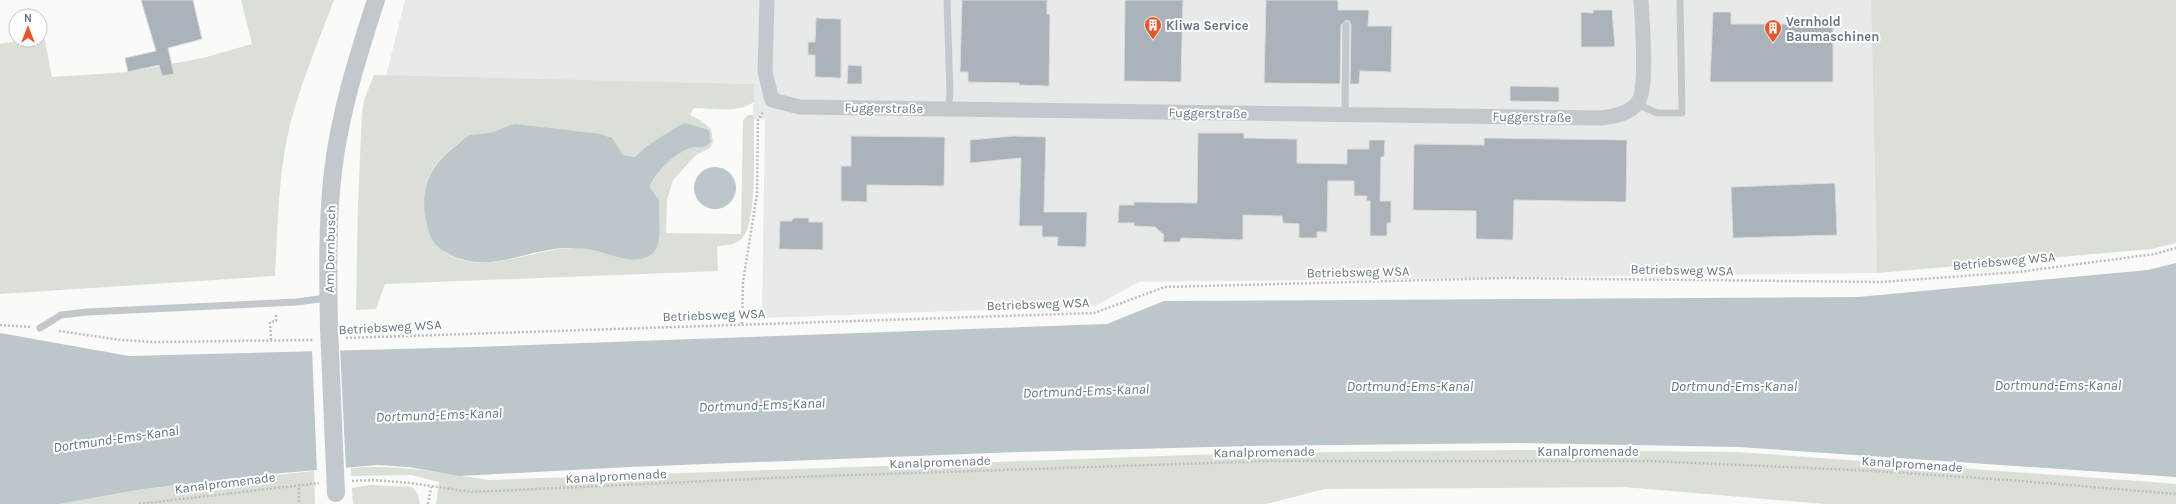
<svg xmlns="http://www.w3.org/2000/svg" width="2176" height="504" viewBox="0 0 2176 504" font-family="Karla,sans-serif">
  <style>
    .built { fill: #e8e9e9 }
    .green { fill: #dadfd7; fill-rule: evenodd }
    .water { fill: #bbc7cb }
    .pier { fill: #fafaf8 }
    .building { fill: #aab3b9; stroke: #dcdcda }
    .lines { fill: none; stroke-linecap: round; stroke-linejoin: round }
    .path { stroke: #bbbfc2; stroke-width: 2.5; stroke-dasharray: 2 2; stroke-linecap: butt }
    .service { stroke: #c3c8cc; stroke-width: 7 }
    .minor { stroke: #c3c8cc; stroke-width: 15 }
    .tertiary { stroke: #c3c8cc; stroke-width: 18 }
    .tertiary-bridge { stroke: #c3c8cc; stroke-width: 18 }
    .labels { text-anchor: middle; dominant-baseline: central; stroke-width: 4; stroke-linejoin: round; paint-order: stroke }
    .poi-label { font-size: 13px; font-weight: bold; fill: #657683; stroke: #fff; text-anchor: start }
    .street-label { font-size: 13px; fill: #657683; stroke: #fff }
    .water-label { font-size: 14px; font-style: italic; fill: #60757c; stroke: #fff }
  </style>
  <rect width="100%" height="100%" fill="#fafaf8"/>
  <path class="built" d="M405,0H1871L1877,273L1139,282L1095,306L762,318L765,119H753L754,84L386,76Z"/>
  <path class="green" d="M241,0H334C319,40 302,80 291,121C278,170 278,225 275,276L0,294V44L24,40H40V37L44,36L52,77L128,72L203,58L252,44Z
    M1871,0H2176V243L2151,249L1877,273Z
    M374,75L754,84V102C735,114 715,108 694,108L690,115L700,120L711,129L713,142L710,148L696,155L673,180L667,200L666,233L741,234L743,120L748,115H754C753,141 758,219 743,237C737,245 727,245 717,246L718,271L385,284L376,309L356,310L358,203L362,113L364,100ZM515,124L608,136L623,155L636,157L647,146L689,124L709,130L711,142L707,146C702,148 696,146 691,148C678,151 653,173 650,187L657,196L659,216L644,257C619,262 603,250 579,248C536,246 487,277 448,254C434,245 426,229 425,213C422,185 431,165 453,147C458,144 463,138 468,137C477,134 486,135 495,131C502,129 507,125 515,124Z
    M1518,450L1738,452L2166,483L2176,484V504H1825L1624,487L1325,489L1266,504H436L439,482L411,475L351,476V468C397,464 442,473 488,480L1247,453Z
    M314,471L315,504H59L143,489Z
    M370,485L412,487L418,494L420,504H353L352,488Z"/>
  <path class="water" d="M686,123L709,130L711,142L707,146C702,148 696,146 691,148C678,151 653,173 650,187L659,200C658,213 664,247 651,255C632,266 612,254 592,250C584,248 574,248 565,248C521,250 485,278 442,250C431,243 427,228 425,216C421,187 431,165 454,147C458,144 463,139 468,136C477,133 486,135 495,131C502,129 507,125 515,124L601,134L612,138L623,155L635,157L647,146L678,126Z
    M694 188a21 21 0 1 1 42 0a21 21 0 1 1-42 0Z
    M2176,263V477L1739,447L1518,443L1249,446L1020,452L629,467L460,476L408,467L378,465L282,473L143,489L59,504H0V333L129,356L475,347L1107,324L1164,301L1858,297L2148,270Z"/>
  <path class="pier" d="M340,348L346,470L317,472L312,349Z"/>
  <path class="building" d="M141,0H193L202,39L168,48L174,74L162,76L159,65L128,72L125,58L156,51Z
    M962,0H1047V14H1050L1049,86L1019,85V83L968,82V72H960Z
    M1125,0H1183L1181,82L1124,81Z
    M1266,0H1338V10H1369L1368,26H1392L1391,72L1360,71L1359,84H1350L1351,25L1349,21L1346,20L1341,25L1340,84L1264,83Z
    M1593,10H1612L1615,47H1581V12L1593,13Z
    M1713,12H1731V24H1833V82H1710Z
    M816,18L841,19V78L815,77V55H808V42H815Z
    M848,65L862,66V84H847Z
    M1510,86L1559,87V102L1510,101Z
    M1198,133H1244V138L1297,139V163L1347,164V149H1369V140H1385L1384,157H1381L1380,201H1391V223H1387V236H1370V201H1366L1367,196H1354V181H1328L1327,232H1317V238H1299V224L1283,223L1282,216L1243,215V240L1181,238L1180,242H1163L1164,235L1155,227L1134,226V223H1118L1119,205H1134V202L1197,203Z
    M851,136L945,137L944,186L867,185V202L841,201V166H851Z
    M1013,136L1046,137L1044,212H1087L1086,247L1057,246L1058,237H1042V226H1019L1021,158L970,163V140Z
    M1484,138L1627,140L1626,202L1514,200L1513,240L1476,239V211L1413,210L1414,144L1484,145Z
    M1835,183L1837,235L1733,238L1731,187Z
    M793,218H809V222H823V250L779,249L780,221H792Z"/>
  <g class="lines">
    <path class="path" d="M742,324L743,282L757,194L758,120L763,112
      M0,325L30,327
      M59,331L121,340L154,342L313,340
      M346,338L1094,313L1165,287L1504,278L1881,282L2018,272L2155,254L2176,248
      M271,340L270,322L276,321V313
      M352,481L373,480L410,483L472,492L795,477L1269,461H1650L1875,471L2008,480L2176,494
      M299,484V504
      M139,504L319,483
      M428,504L431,487"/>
    <path class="service" d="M947,0L950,94L948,109
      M1637,104L1657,113H1682L1680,0
      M1345,115L1346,25
      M40,328L61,315L87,312L296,302L327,298"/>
    <path class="minor" d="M767,0L765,72L772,100L800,107L1602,118C1614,116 1630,114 1638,102C1648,88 1642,20 1641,0"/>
    <path class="tertiary" d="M329,328C328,276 327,223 333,171C340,112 358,56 376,0"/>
    <path class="tertiary-bridge" d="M329,328L336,493"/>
  </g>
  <defs>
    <g id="building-pin" transform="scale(0.9)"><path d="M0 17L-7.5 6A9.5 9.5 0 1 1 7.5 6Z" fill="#e4572e" stroke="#fff"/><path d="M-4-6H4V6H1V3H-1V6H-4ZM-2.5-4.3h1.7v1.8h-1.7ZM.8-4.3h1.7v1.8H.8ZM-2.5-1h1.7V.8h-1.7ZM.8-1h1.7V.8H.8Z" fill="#fff"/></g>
  </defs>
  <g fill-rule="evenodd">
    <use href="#building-pin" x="1153" y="25"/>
    <use href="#building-pin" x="1773" y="28"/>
  </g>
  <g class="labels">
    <g class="poi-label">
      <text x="1786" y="21">Vernhold<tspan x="1786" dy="15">Baumaschinen</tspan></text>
      <text x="1166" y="25">Kliwa Service</text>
    </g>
    <g class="street-label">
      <text transform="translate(884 108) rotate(1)">Fuggerstraße</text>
      <text transform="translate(1208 113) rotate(1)">Fuggerstraße</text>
      <text transform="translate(1532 117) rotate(1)">Fuggerstraße</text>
      <text transform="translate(330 249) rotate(-89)">Am Dornbusch</text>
      <text transform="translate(2004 261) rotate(-5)">Betriebsweg WSA</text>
      <text transform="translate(1682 270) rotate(1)">Betriebsweg WSA</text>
      <text transform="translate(1358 272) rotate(-1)">Betriebsweg WSA</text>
      <text transform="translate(1038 304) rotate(-2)">Betriebsweg WSA</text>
      <text transform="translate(714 315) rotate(-2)">Betriebsweg WSA</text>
      <text transform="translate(390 327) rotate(-3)">Betriebsweg WSA</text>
      <text x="1588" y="451">Kanalpromenade</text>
      <text transform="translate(1264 452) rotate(-1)">Kanalpromenade</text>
      <text transform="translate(940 462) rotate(-2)">Kanalpromenade</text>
      <text transform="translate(1912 464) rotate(4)">Kanalpromenade</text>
      <text transform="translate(616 476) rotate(-3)">Kanalpromenade</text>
      <text transform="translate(225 483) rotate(-7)">Kanalpromenade</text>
    </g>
    <g class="water-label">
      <text x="2058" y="385">Dortmund-Ems-Kanal</text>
      <text x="1410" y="386">Dortmund-Ems-Kanal</text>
      <text x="1734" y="386">Dortmund-Ems-Kanal</text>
      <text transform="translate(1086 391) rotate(-2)">Dortmund-Ems-Kanal</text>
      <text transform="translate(762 405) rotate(-2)">Dortmund-Ems-Kanal</text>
      <text transform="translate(439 415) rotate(-2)">Dortmund-Ems-Kanal</text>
      <text transform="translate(116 439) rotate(-8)">Dortmund-Ems-Kanal</text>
    </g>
  </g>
  <g transform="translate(28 28)"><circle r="19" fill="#ffffff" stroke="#c1c8cd"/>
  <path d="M0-3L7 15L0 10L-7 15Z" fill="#e4572e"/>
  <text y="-6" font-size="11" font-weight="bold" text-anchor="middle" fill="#657683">N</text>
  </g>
</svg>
